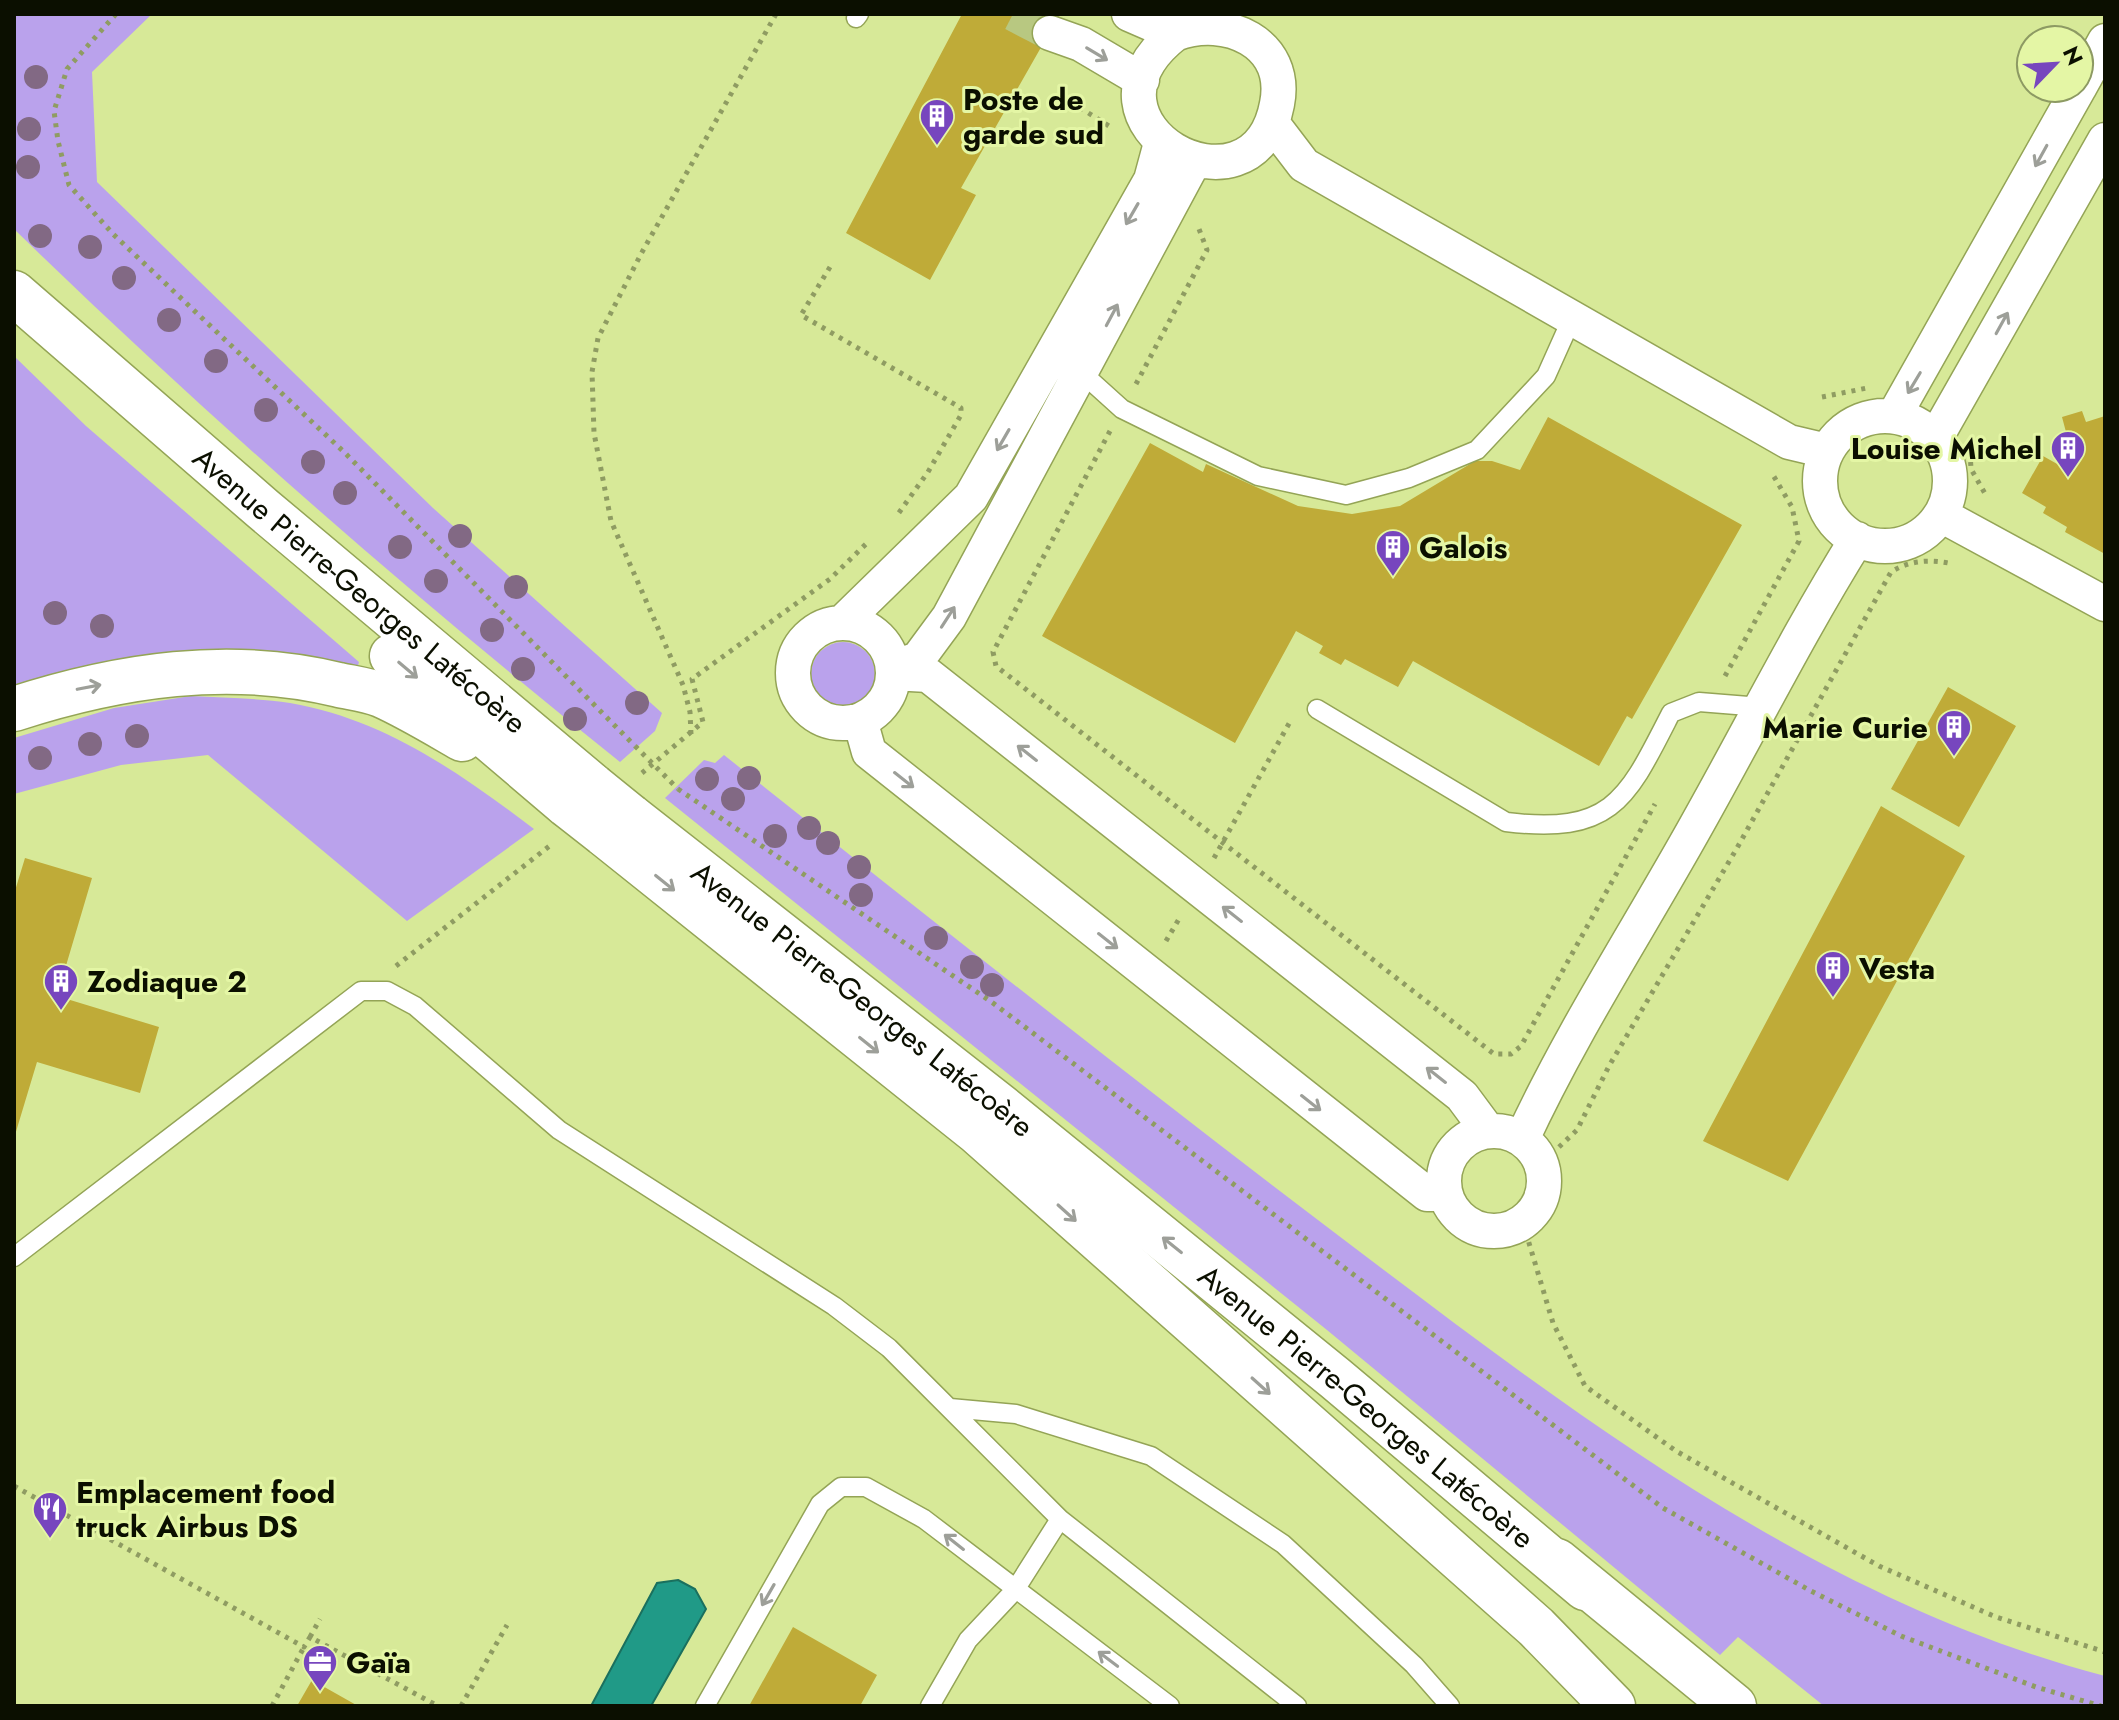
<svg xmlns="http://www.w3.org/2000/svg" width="2119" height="1720" viewBox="0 0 2119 1720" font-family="Jost,sans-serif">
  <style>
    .green { fill: #baa2ec }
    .water { fill: #209a87; stroke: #1a705e; stroke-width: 2 }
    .building { fill: #bfab38 }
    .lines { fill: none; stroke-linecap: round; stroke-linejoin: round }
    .street-tunnel { stroke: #b8c881; stroke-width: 34; stroke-dasharray: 34 17; stroke-linecap: butt }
    .lane-casing { stroke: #94a456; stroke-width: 21 }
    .street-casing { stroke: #94a456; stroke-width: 37 }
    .primary-casing { stroke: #94a456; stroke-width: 47 }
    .highway-casing { stroke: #94a456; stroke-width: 47 }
    .path { stroke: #8f9c62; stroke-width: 5; stroke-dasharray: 4 6; stroke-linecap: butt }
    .lane { stroke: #fff; stroke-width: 18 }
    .street { stroke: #fff; stroke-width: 34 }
    .primary { stroke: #fff; stroke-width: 44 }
    .highway { stroke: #fff; stroke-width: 44 }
    .primary-bridge-casing { stroke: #94a456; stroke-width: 47; stroke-linecap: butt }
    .path-bridge { stroke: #8f9c62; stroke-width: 5; stroke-dasharray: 4 6; stroke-linecap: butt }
    .primary-bridge { stroke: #fff; stroke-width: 44 }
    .tree { fill: #826984 }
    .oneway { stroke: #9d9f99 }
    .labels { text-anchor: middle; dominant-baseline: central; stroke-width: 6; stroke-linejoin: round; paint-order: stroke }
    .poi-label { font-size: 30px; font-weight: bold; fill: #0b0f00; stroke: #e4f6a5; text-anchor: start }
    .street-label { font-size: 30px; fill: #0b0f00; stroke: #e4f6a5 }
  </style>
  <rect width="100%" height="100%" fill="#d7e998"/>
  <path class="green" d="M14,14H152L92,72L97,182L433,508L662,713L655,731L620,762C410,594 207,417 14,229Z
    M14,356L86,426L359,662L357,669L14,692Z
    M811 674a32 32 0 1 1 64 0a32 32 0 1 1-64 0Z
    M191,696C223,698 258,698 290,703C384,719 460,773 534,829L407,921L208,755L121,765L14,794V738L114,708Z
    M724,755C928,917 1132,1079 1339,1236C1574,1414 1815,1600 2105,1676V1706H1824L1738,1637L1720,1655L1327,1330L665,798L704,760L715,763Z"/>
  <path class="water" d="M678,1580L695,1589L706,1609L651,1706H591L657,1583Z"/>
  <path class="building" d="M962,14H1060L961,188L976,195L930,280L846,233Z
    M2082,411L2086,422L2105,416V554L2065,532L2067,527L2043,513L2046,507L2022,493L2043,456L2059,465L2070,447L2062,417Z
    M1548,417L1742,525L1632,719L1627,716L1599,766L1413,661L1398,687L1345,659L1341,665L1319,653L1323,646L1296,631L1235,743L1042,636L1150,443L1203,472L1206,464L1298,506L1352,514L1400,506L1475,461H1492L1520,470Z
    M1948,687L2016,726L1959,827L1891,789Z
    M1881,806L1965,856L1788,1181L1703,1141Z
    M25,858L92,878L57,996L159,1027L140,1093L37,1062L15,1135L14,894Z
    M793,1627L877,1675L860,1706H749Z
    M312,1680L358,1706H297Z"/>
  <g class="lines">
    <path class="street-tunnel" d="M1013,14L1050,33"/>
    <g class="lane-casing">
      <path id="lane" d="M856,18L859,14
        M1081,372L1122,409L1258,476L1346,495L1409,478L1477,450L1546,376L1572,318
        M1317,709L1506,822C1613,835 1627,799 1671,713L1699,702L1761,707
        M14,1257L361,991H387L415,1006L559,1130L834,1306L889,1348L1060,1519L1297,1706
        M950,1408L1016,1414L1151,1456L1283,1544L1414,1665L1450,1706
        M705,1706L820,1504L841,1487H866L924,1519L1170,1706
        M930,1706L968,1640L1015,1590L1060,1519"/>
    </g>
    <g class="street-casing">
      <path id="street" d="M1129,14L1175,34C1226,14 1289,43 1277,104C1254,230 1060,124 1175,34
        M1050,33L1081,44L1142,80
        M2079,88L2105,41
        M1272,123L1304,165L1789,442L1827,451
        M1894,416L2079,88
        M1820 481a65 65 0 1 1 130 0a65 65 0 1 1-130 0Z
        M1935,439L2105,140
        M1941,515L2105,604
        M842,623L971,497L1151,180L1161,143
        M793 673a50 50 0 1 1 100 0a50 50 0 1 1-100 0Z
        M893,668L918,659L949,617L1194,161
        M893,673L928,675L1462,1096L1488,1131
        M860,720L869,752L1427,1194H1445
        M1444 1181a50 50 0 1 1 100 0a50 50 0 1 1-100 0Z
        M1522,1139C1572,1031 1638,930 1696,826C1750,730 1799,632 1857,539"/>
    </g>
    <g class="primary-casing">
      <g id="primary">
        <path id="s1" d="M14,293L263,509L593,786"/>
        <path d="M392,656L567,805"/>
        <path d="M14,709C119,675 230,658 339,685C353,688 368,690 381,695C408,707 436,724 462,739"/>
        <path id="s2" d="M630,816L1000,1106L1335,1378L1585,1588"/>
        <path d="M604,834L977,1132L1536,1627L1613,1706"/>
      </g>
    </g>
    <g class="highway-casing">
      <path id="highway" d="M1557,1561L1734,1706"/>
    </g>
    <path class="path" d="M116,14L67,69L54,111L58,141L69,185L113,234L345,453L635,746
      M1063,97L1109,126
      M830,267L801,315L961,408V415L928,472L898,514
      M1136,384L1207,250L1199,229
      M1822,397L1867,388
      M1110,431L993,652L996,666L1494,1054H1511L1521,1046L1655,804
      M1970,452L1971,469L1987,497
      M1725,676L1799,541L1792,507L1773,475
      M691,734L690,712L683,685L611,521L594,433L592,372L598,338L641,254L776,14
      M642,773L703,722L692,679L830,579L867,543
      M678,789L993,1003L1663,1508L1811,1591L1901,1636L2036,1687L2101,1706
      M1214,858L1291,720
      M1166,941L1179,919
      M396,966L552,844
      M1559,1147L1577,1130L1609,1066L1737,848L1891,572C1910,560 1931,559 1953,564
      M1523,1223L1553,1323L1585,1386L1676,1451L1879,1566L1996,1617L2105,1652
      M14,1486L304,1647L310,1637L438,1706
      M310,1637L320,1619
      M272,1706L304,1647
      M461,1706L507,1625"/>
    <use href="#lane" class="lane"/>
    <use href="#street" class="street"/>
    <use href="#primary" class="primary"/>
    <use href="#highway" class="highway"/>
    <g class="primary-bridge-casing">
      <path id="primary-bridge" d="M593,786L630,816
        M567,805L604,834"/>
    </g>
    <path class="path-bridge" d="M635,746L678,789"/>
    <use href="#primary-bridge" class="primary-bridge"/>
  </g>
  <g class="tree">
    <circle cx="36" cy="77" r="12"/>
    <circle cx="29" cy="129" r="12"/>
    <circle cx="28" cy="167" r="12"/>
    <circle cx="40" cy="236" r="12"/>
    <circle cx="90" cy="247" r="12"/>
    <circle cx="124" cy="278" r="12"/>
    <circle cx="169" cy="320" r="12"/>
    <circle cx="216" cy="361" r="12"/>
    <circle cx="266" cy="410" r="12"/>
    <circle cx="313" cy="462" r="12"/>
    <circle cx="345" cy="493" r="12"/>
    <circle cx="460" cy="536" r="12"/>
    <circle cx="400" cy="547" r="12"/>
    <circle cx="436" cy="581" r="12"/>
    <circle cx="516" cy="587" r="12"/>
    <circle cx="55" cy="613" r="12"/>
    <circle cx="102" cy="626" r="12"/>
    <circle cx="492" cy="630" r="12"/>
    <circle cx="523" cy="669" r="12"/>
    <circle cx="637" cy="703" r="12"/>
    <circle cx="575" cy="719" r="12"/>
    <circle cx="137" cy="736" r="12"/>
    <circle cx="90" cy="744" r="12"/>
    <circle cx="40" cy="758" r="12"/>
    <circle cx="749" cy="778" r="12"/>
    <circle cx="707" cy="779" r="12"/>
    <circle cx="733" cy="799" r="12"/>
    <circle cx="809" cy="828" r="12"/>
    <circle cx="775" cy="836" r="12"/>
    <circle cx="828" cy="843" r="12"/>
    <circle cx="859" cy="867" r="12"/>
    <circle cx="861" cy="895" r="12"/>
    <circle cx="936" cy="938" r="12"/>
    <circle cx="972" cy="967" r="12"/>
    <circle cx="992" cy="985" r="12"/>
  </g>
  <defs><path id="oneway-shaft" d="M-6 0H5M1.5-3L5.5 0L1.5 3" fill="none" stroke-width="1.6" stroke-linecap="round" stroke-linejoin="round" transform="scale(2)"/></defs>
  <g class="oneway">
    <use href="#oneway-shaft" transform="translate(1097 54) rotate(31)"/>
    <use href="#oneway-shaft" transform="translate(2041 156) rotate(119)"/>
    <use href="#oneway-shaft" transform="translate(1132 214) rotate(120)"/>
    <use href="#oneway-shaft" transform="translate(1112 315) rotate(-62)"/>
    <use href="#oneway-shaft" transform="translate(2002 323) rotate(-61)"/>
    <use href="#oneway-shaft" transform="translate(1914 383) rotate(121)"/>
    <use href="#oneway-shaft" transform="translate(1003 440) rotate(120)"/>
    <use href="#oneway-shaft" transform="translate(948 617) rotate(-57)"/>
    <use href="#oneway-shaft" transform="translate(408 670) rotate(40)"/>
    <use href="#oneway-shaft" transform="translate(89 687) rotate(-11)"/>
    <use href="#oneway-shaft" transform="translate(1027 753) rotate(-142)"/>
    <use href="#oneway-shaft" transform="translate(904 780) rotate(38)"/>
    <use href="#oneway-shaft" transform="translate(665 883) rotate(39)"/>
    <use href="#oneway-shaft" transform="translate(1232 914) rotate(-142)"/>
    <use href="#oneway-shaft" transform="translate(1108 941) rotate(38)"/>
    <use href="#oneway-shaft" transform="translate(869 1045) rotate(39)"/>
    <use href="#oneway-shaft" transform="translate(1436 1075) rotate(-142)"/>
    <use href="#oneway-shaft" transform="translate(1311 1103) rotate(38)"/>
    <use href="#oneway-shaft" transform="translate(1067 1213) rotate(42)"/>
    <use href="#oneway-shaft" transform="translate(1172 1245) rotate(-141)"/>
    <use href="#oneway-shaft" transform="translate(1261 1386) rotate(42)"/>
    <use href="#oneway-shaft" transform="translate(954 1542) rotate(-142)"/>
    <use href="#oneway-shaft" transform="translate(768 1595) rotate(120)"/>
    <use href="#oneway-shaft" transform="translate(1108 1659) rotate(-143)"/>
  </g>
  <defs>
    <g id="building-pin" transform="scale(1.8)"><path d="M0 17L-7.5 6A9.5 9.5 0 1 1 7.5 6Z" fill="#7746be" stroke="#e4f6a5"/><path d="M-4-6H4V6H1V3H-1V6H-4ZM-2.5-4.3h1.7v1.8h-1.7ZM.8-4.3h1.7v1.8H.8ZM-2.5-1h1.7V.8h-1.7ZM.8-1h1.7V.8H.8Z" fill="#fff"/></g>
    <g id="restaurant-pin" transform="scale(1.8)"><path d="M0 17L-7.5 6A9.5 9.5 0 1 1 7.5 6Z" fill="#7746be" stroke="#e4f6a5"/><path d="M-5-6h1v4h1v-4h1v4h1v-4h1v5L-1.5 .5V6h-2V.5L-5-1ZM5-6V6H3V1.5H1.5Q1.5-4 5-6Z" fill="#fff"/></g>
    <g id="office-pin" transform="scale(1.8)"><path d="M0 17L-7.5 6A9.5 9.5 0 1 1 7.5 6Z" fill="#7746be" stroke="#e4f6a5"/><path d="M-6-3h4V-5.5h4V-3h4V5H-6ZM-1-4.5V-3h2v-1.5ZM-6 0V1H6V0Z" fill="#fff"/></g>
  </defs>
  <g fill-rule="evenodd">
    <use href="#building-pin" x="937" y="116"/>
    <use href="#building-pin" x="2068" y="448"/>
    <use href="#building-pin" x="1393" y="547"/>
    <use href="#building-pin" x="1954" y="727"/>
    <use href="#building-pin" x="1833" y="968"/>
    <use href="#building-pin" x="61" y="981"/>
    <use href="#restaurant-pin" x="50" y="1509"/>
    <use href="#office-pin" x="320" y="1662"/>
  </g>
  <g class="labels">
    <g class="poi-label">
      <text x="963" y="99">Poste de<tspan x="963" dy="34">garde sud</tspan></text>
      <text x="2042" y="448" text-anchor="end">Louise Michel</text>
      <text x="1419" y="547">Galois</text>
      <text x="1928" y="727" text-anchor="end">Marie Curie</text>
      <text x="1859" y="968">Vesta</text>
      <text x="87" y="981">Zodiaque 2</text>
      <text x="76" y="1492">Emplacement food<tspan x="76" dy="34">truck Airbus DS</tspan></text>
      <text x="346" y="1662">Gaïa</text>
    </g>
    <g class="street-label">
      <text stroke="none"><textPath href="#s1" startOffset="456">Avenue Pierre-Georges Latécoère</textPath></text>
      <text stroke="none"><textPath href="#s2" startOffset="296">Avenue Pierre-Georges Latécoère</textPath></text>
      <text stroke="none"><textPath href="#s2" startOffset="944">Avenue Pierre-Georges Latécoère</textPath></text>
    </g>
  </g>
  <rect width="2119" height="1720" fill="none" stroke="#0b0f00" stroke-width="32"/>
  <g transform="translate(2055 64) rotate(65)"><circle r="38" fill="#e4f6a5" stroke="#8d9a63" stroke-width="2"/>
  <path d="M0-6L14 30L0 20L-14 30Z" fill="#7746be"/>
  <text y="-12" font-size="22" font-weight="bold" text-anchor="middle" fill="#0b0f00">N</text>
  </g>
</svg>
